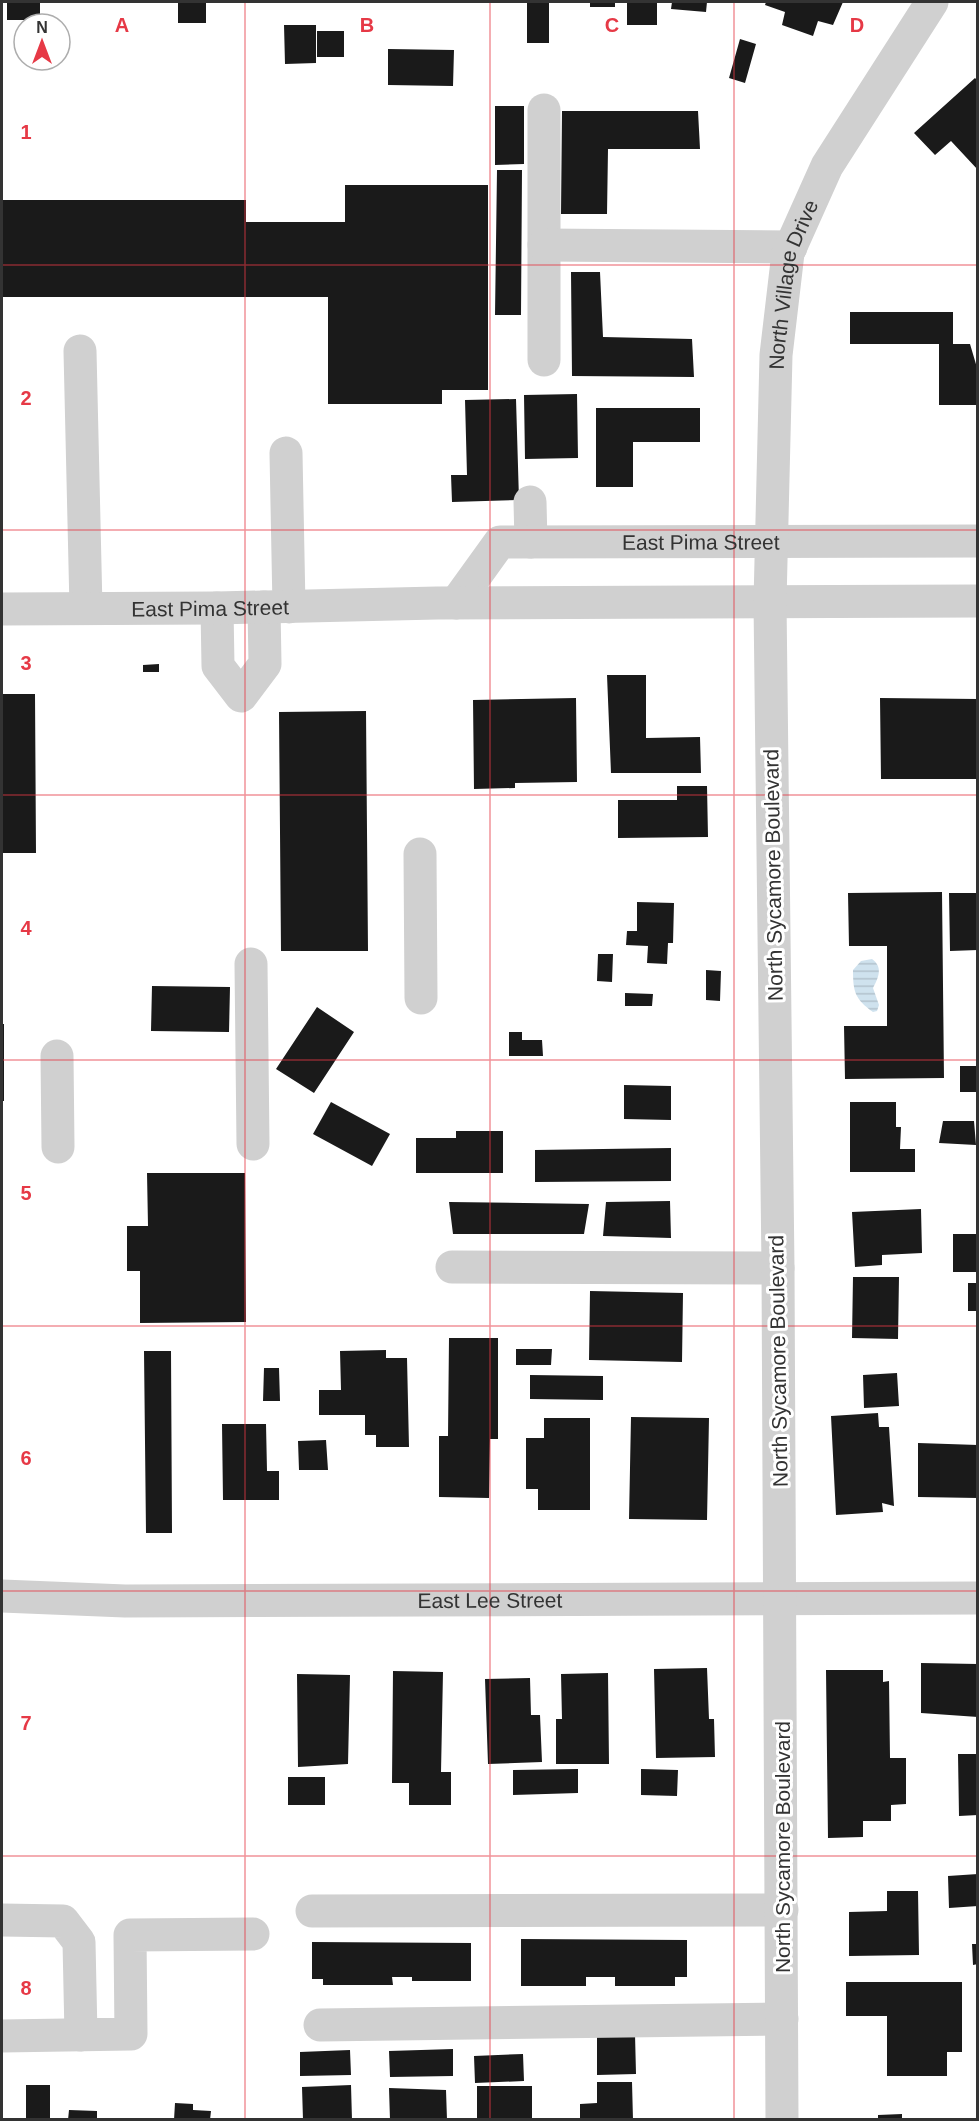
<svg xmlns="http://www.w3.org/2000/svg" width="979" height="2121" viewBox="0 0 979 2121" font-family="Helvetica,sans-serif">
  <style>
    .water { fill: url(#water-rules) }
    .building { fill: #1a1a1a }
    .lines { fill: none; stroke-linecap: round; stroke-linejoin: round }
    .minor { stroke: #d0d0d0; stroke-width: 33 }
    .grid { fill: none; stroke: #e63946; stroke-width: 1.5; stroke-opacity: 0.55 }
    .labels { text-anchor: middle; dominant-baseline: central; stroke-width: 6; stroke-linejoin: round; paint-order: stroke }
    .street-label { font-size: 21px; fill: #333; stroke: #fff }
    .grid-label { font-size: 20px; text-anchor: middle; font-weight: bold; fill: #e63946; stroke: #fff; stroke-width: 6; stroke-linejoin: round; paint-order: stroke }
  </style>
  <defs>
    <pattern id="water-rules" width="6" height="5" patternUnits="userSpaceOnUse" patternTransform="scale(1.5)"><rect width="6" height="5" fill="#cfe2ee"/><path d="M0 2.5h6" fill="none" stroke="#b2c2cd"/></pattern>
  </defs>
  <rect width="100%" height="100%" fill="#fff"/>
  <path class="water" d="M872,959C883,967 879,977 873,988L879,1005L877,1011L873,1012C855,999 853,992 853,970L861,961Z"/>
  <path class="building" d="M7,2H40V20H7Z
    M178,2H206V23H178Z
    M527,2H549V43H527Z
    M590,2H615V7H590Z
    M627,2H657V25H627Z
    M672,2H707L706,12L671,9Z
    M766,2H843L833,25L818,21L813,36L782,25L785,12L765,5Z
    M284,25H316V63L285,64Z
    M317,31H344V57H317Z
    M740,39L756,44L745,83L729,78Z
    M388,49L454,50L453,86L388,85Z
    M975,78L978,81V170L951,141L935,155L914,133Z
    M495,106H524V164L495,165Z
    M562,111H698L700,149H608L607,214H561Z
    M497,170H522L521,315H495Z
    M345,185H488V390H442V404H328V297H2V200H246V222H345Z
    M571,272H600L603,337L692,339L694,377L572,376Z
    M850,312H953V344H970L978,371V405H939V344H850Z
    M577,394L578,458L525,459L524,395Z
    M516,399L519,500L452,502L451,475H467L465,400Z
    M596,408H700V442H633V487H596Z
    M159,664V672H143V665Z
    M607,675H646V738L700,737L701,773H611Z
    M2,694H35L36,853H2Z
    M576,698L577,782L515,783V788L474,789L473,700Z
    M880,698L978,699V779H881Z
    M366,711L368,951H281L279,712Z
    M677,786H707L708,837L618,838V800H677Z
    M942,892L944,1078L845,1079L844,1026H887V946H849L848,893Z
    M949,893H978V950L950,951Z
    M637,902L674,903L673,943H668L667,964L647,963L648,946L626,945L627,931H637Z
    M598,954H613L612,982L597,981Z
    M706,970L721,971L720,1001L706,1000Z
    M152,986L230,987L229,1032L151,1031Z
    M625,993L653,994L652,1006H625Z
    M317,1007L354,1032L314,1093L276,1069Z
    M2,1024H4V1101H2Z
    M509,1032H522V1040H542L543,1056H509Z
    M960,1066H978V1092H960Z
    M624,1085L671,1086V1120L624,1119Z
    M331,1102L390,1134L372,1166L313,1134Z
    M850,1102H896V1127H901L900,1149H915V1172H850Z
    M943,1121H974L976,1145L939,1143Z
    M456,1131H503V1173H416V1138H456Z
    M671,1148V1181L535,1182V1150Z
    M147,1173H245L246,1322L140,1323V1271H127V1226H148Z
    M670,1201L671,1238L603,1236L606,1202Z
    M449,1202L589,1204L584,1234H453Z
    M921,1209L922,1253L882,1255V1265L855,1267L852,1212Z
    M953,1234H978V1272H953Z
    M853,1277H899L898,1339L852,1338Z
    M968,1283H978V1311H968Z
    M590,1291L683,1293L682,1362L589,1360Z
    M449,1338H498V1439H490L489,1498L439,1497V1436H448Z
    M516,1349H552L551,1365H516Z
    M386,1350V1358H407L409,1447H376V1435H365V1415H319V1390H341L340,1351Z
    M144,1351H171L172,1533H146Z
    M264,1368H279L280,1401H263Z
    M897,1373L899,1406L864,1408L863,1375Z
    M530,1375L603,1376V1400L530,1399Z
    M878,1413L879,1427H889L894,1506L882,1503L883,1512L836,1515L831,1416Z
    M631,1417L709,1418L707,1520L629,1519Z
    M544,1418H590V1510H538V1489H526V1438H544Z
    M222,1424H266L267,1471H279V1500H223Z
    M326,1440L328,1470H299L298,1441Z
    M918,1443L978,1445V1498L918,1497Z
    M921,1663L978,1664V1717L921,1713Z
    M707,1668L709,1719H714L715,1757L656,1758L654,1669Z
    M826,1670H883V1682L889,1681L890,1758H906V1804L891,1805V1821H863V1837L828,1838Z
    M393,1671L443,1672L441,1772H451V1805H409V1783H392Z
    M608,1673L609,1764H556V1719H562L561,1674Z
    M297,1674L350,1675L348,1764L298,1767Z
    M530,1678L531,1715H540L542,1762L488,1764L485,1679Z
    M958,1754H978V1815L959,1816Z
    M578,1769V1793L513,1795V1770Z
    M641,1769L678,1770L677,1796L641,1795Z
    M288,1777H325V1805H288Z
    M978,1874V1906L949,1908L948,1876Z
    M887,1891H918L919,1955L849,1956V1912L887,1911Z
    M521,1939L687,1940V1977H675V1986H615V1977H586V1986H521Z
    M312,1942L471,1943V1981H412V1977H392L393,1985H323V1979H312Z
    M972,1944H978V1964L973,1965Z
    M846,1982H962V2052H947V2076H887V2016H846Z
    M635,2034L636,2074L597,2075V2035Z
    M453,2049V2076L390,2077L389,2051Z
    M350,2050L351,2075L300,2076V2052Z
    M523,2054L524,2081L475,2083L474,2056Z
    M597,2082H632L633,2120H580V2104L597,2103Z
    M26,2085H50V2120H26Z
    M351,2085L352,2120H303L302,2087Z
    M477,2086H532V2120H477Z
    M389,2088L446,2090L447,2120H390Z
    M175,2103L193,2104V2110L211,2111L210,2120H174Z
    M69,2110L97,2111V2120H68Z
    M902,2114V2120H878V2115Z"/>
  <g class="lines">
    <g class="minor">
      <path d="M544,110V360"/>
      <path d="M544,245L791,247"/>
      <path d="M80,351L86,608"/>
      <path d="M286,453L289,607"/>
      <path d="M530,502L531,542"/>
      <path id="s1" d="M456,603L500,542L978,541"/>
      <path d="M217,608L218,666L241,696L265,664L264,607"/>
      <path id="s2" d="M2,609L217,608L437,603L978,601"/>
      <path d="M420,854L421,998"/>
      <path d="M251,964L253,1144"/>
      <path d="M57,1056L58,1147"/>
      <path d="M452,1267L778,1268"/>
      <path id="s3" d="M2,1596L125,1601L978,1598"/>
      <path d="M312,1911L782,1910"/>
      <path d="M2,1920L63,1921L79,1942L81,2035"/>
      <path d="M320,2025L782,2019"/>
      <path d="M2,2036L131,2034L130,1935L253,1934"/>
      <path id="s4" d="M782,2120L778,1268L770,602L776,355L788,253L827,166L932,2"/>
    </g>
  </g>
  <path class="grid" d="M245,2V2120M490,2V2120M734,2V2120M2,265H978M2,530H978M2,795H978M2,1060H978M2,1326H978M2,1591H978M2,1856H978"/>
  <g class="labels">
    <g class="street-label">
      <text stroke="none"><textPath href="#s4" startOffset="1838">North Village Drive</textPath></text>
      <text stroke="none"><textPath href="#s1" startOffset="276">East Pima Street</textPath></text>
      <text stroke="none"><textPath href="#s2" startOffset="208">East Pima Street</textPath></text>
      <text transform="translate(773 875) rotate(-91)">North Sycamore Boulevard</text>
      <text transform="translate(778 1361) rotate(-91)">North Sycamore Boulevard</text>
      <text stroke="none"><textPath href="#s3" startOffset="488">East Lee Street</textPath></text>
      <text transform="translate(782 1847) rotate(-90)">North Sycamore Boulevard</text>
    </g>
  </g>
  <g class="grid-label">
    <text x="122" y="32">A</text>
    <text x="367" y="32">B</text>
    <text x="612" y="32">C</text>
    <text x="857" y="32">D</text>
    <text x="26" y="139">1</text>
    <text x="26" y="405">2</text>
    <text x="26" y="670">3</text>
    <text x="26" y="935">4</text>
    <text x="26" y="1200">5</text>
    <text x="26" y="1465">6</text>
    <text x="26" y="1730">7</text>
    <text x="26" y="1995">8</text>
  </g>
  <rect width="979" height="2121" fill="none" stroke="#333333" stroke-width="6"/>
  <g transform="translate(42 42)"><circle r="28" fill="#ffffff" stroke="#adadad" stroke-width="1.5"/>
  <path d="M0-4.5L10 22L0 15L-10 22Z" fill="#e63946"/>
  <text y="-9" font-size="16" font-weight="bold" text-anchor="middle" fill="#333333">N</text>
  </g>
</svg>
